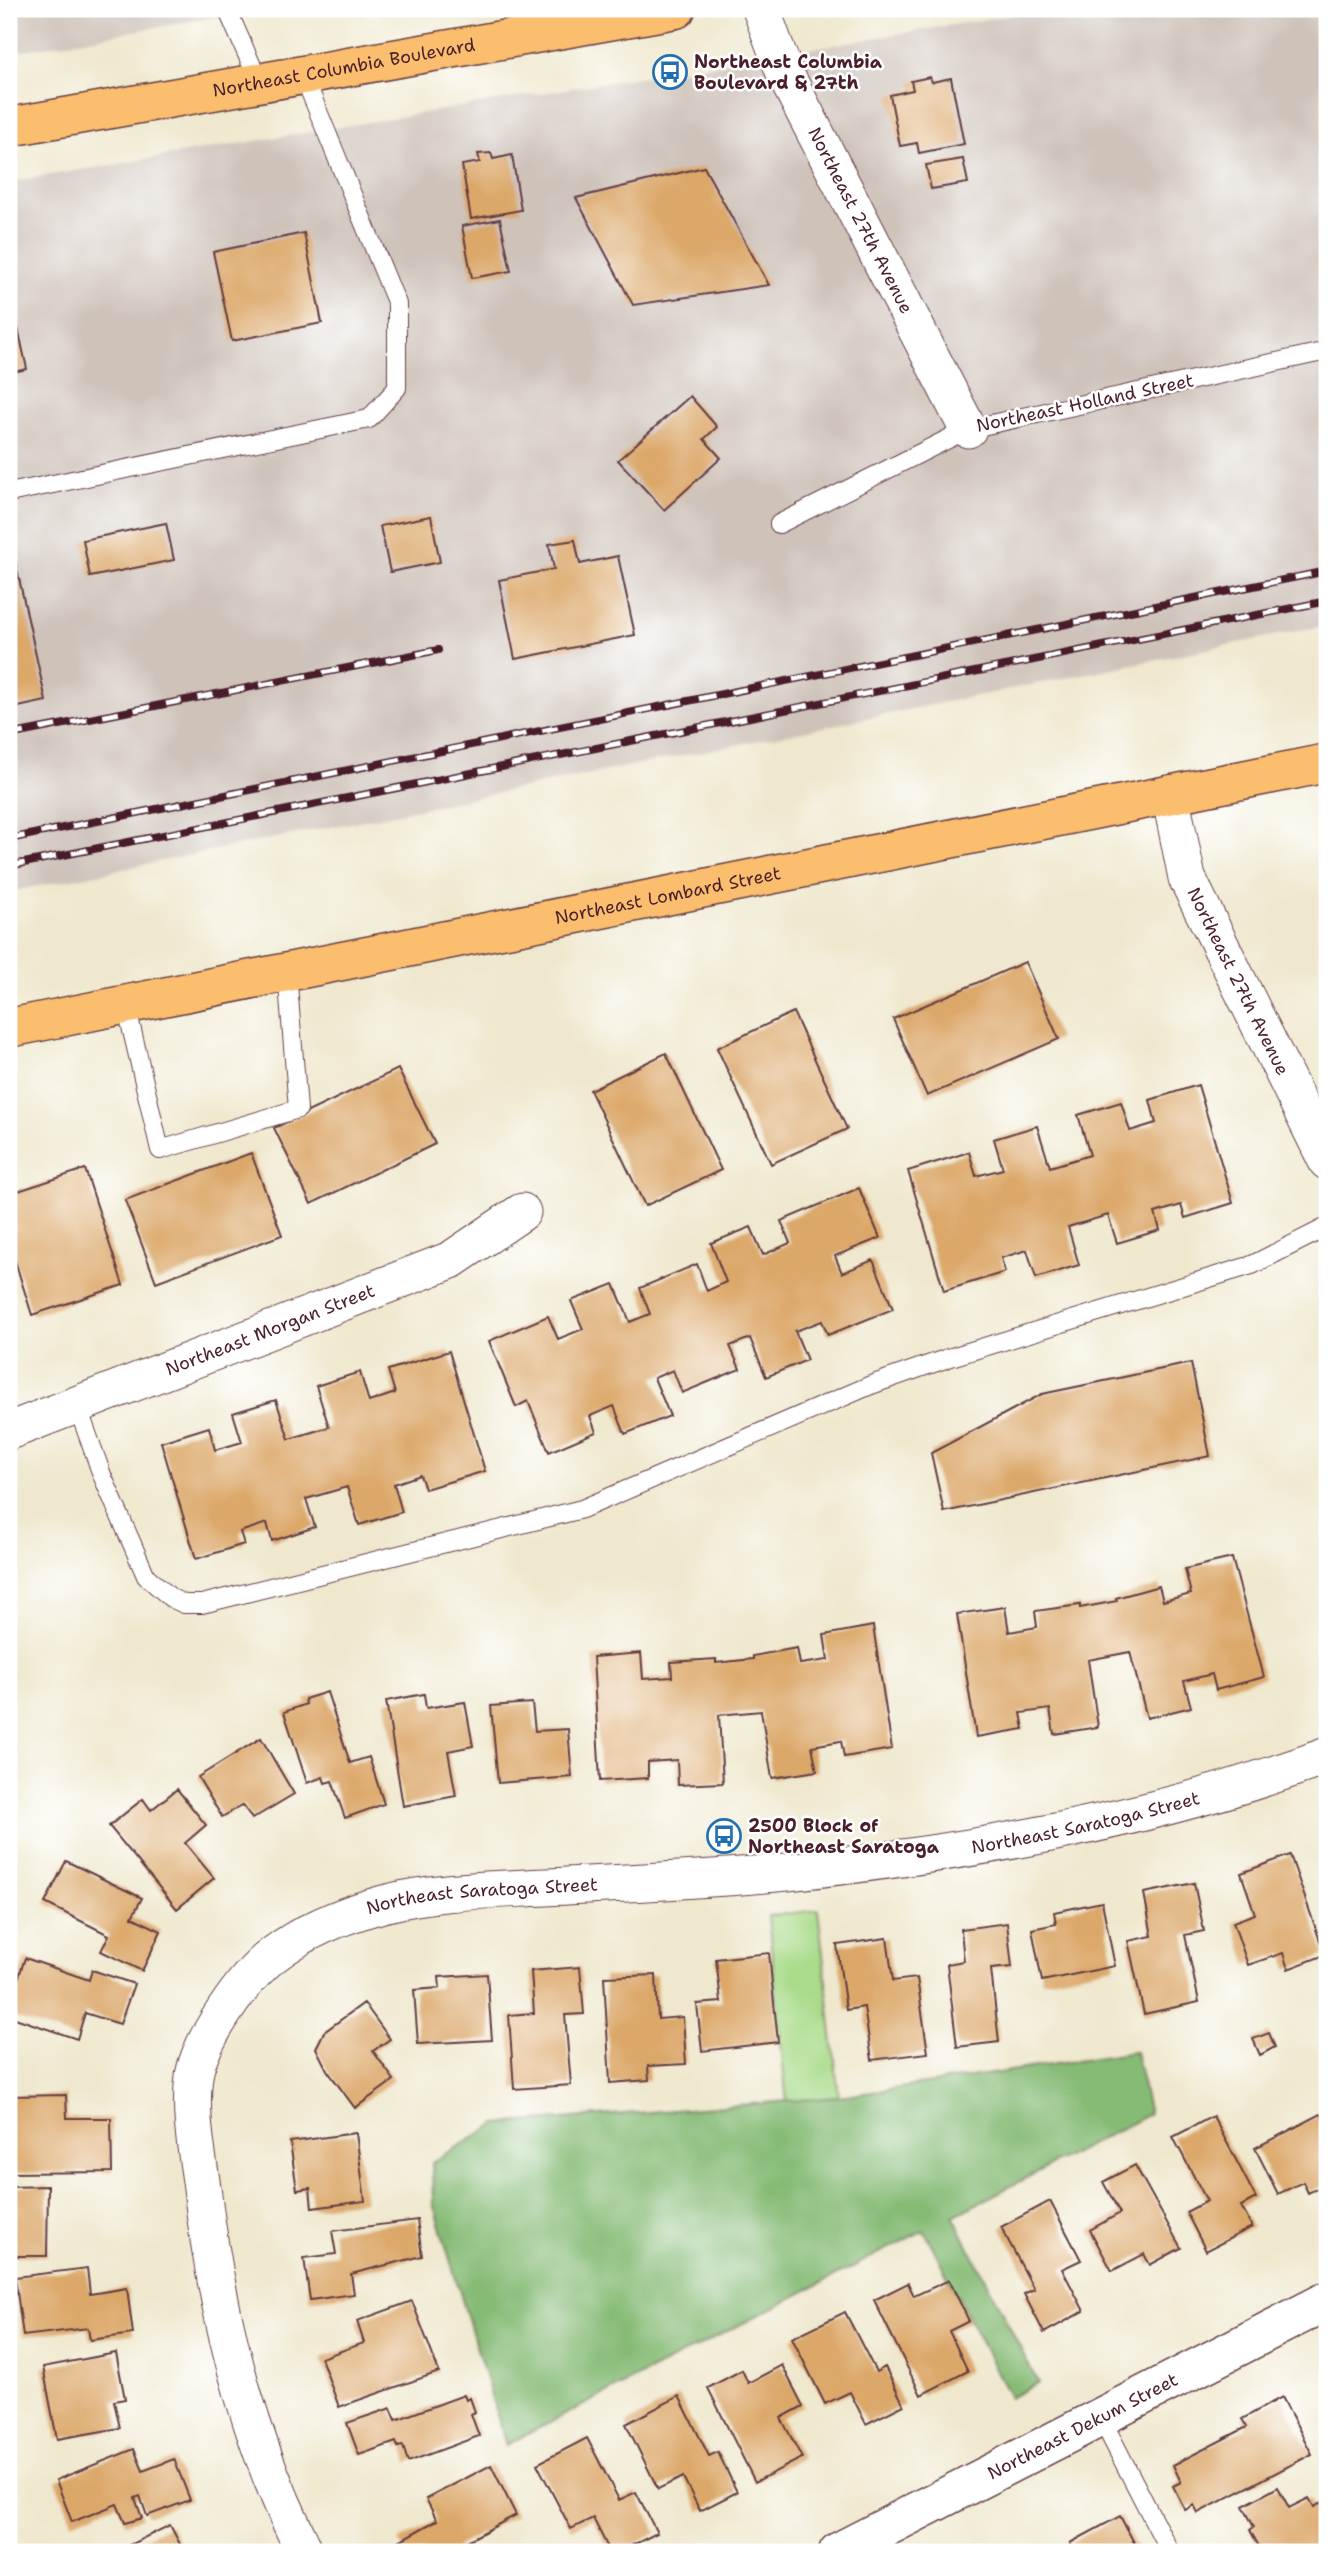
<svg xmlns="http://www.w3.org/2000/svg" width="1336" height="2561" viewBox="0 0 1336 2561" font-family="'Shantell Sans',sans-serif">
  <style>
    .industrial { fill: #cec2b9 }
    .green { fill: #a9db8a; stroke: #7a7d5a; stroke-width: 2 }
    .forest { fill: #86bb76; stroke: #686d50; stroke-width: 2 }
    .building { fill: #dca86a }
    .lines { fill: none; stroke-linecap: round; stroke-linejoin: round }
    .service-casing { stroke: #633d43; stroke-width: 20 }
    .minor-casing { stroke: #633d43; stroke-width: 39 }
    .tertiary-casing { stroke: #633d43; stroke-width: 41 }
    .primary-casing { stroke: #633d43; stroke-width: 41 }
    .service { stroke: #fff; stroke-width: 18 }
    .minor { stroke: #fff; stroke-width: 37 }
    .tertiary { stroke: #fff; stroke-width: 38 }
    .primary { stroke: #fbbd6e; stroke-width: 38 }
    .rail-casing { stroke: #4a1f2b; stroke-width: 8 }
    .rail { stroke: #fff; stroke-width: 5; stroke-dasharray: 16; stroke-linecap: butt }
    .labels { text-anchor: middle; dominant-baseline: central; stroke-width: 5; stroke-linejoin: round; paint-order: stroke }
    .poi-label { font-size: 18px; font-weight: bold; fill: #4a1f2b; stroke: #fff; text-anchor: start }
    .street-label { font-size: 18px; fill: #4a1f2b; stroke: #fff }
  </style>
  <rect width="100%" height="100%" fill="#fff"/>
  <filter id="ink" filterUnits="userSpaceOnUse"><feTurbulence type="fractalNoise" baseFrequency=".0143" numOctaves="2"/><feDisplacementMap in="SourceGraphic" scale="14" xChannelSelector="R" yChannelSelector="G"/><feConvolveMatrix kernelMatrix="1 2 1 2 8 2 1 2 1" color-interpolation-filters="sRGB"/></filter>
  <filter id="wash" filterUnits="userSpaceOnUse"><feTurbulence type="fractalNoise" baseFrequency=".00686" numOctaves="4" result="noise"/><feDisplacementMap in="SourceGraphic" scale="28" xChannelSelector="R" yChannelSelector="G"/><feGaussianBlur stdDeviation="1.57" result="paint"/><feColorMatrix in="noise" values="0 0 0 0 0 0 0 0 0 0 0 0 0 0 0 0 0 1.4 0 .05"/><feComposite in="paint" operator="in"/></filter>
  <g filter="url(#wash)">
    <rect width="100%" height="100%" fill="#efe8ce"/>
    <path class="industrial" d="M9,9H260L9,53Z
      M1048,9H1327V625L9,892V182Z"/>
    <path class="green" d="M818,1910L839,2097L787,2103L768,1916Z"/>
    <path class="forest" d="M1135,2052L1149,2114L953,2216L1038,2383L1010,2398L924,2230L506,2445L433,2203L432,2162L497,2124L839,2097Z"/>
    <g id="blocks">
      <path class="building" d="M930,77L932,82L951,78L964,144L919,153L917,143L900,146L890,95L913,90L911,81Z
        M491,153L493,159L512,155L521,210L471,219L462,165L480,162L478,154Z
        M963,159L968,183L931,189L926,165Z
        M704,167L769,285L633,305L576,198Z
        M500,219L511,271L472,278L462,226Z
        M304,233L322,323L232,341L213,252Z
        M9,287L27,369L9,373Z
        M690,396L717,427L704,439L721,458L664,510L618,460Z
        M431,516L440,562L390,572L380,526Z
        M166,523L174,560L90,577L83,540Z
        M575,540L580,564L618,556L635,635L515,659L499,580L554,569L549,544Z
        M15,560L46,701L9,709V561Z
        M1025,962L1059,1039L927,1096L893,1019Z
        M793,1012L847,1129L771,1164L717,1048Z
        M666,1053L721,1170L645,1206L590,1090Z
        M398,1069L435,1144L311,1204L274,1128Z
        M1198,1085L1233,1203L1185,1218L1181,1205L1155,1213L1160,1230L1117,1243L1108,1215L1068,1227L1079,1265L1036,1278L1027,1250L1001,1258L1005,1272L944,1291L908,1171L969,1152L976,1176L1003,1169L994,1139L1037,1126L1050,1167L1090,1155L1078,1115L1121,1102L1130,1131L1156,1123L1150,1100Z
        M251,1153L282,1235L156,1282L125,1200Z
        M85,1169L123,1285L32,1315L9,1242V1194Z
        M859,1188L880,1238L835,1256L842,1273L873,1260L893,1309L828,1335L822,1321L795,1331L807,1360L766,1377L750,1338L730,1346L740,1369L682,1393L673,1370L654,1378L670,1416L625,1434L614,1406L590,1416L596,1432L549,1452L528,1401L516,1407L489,1341L548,1316L558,1339L583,1329L571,1301L614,1284L630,1322L650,1314L640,1288L697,1264L707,1291L726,1282L711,1243L751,1227L763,1255L790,1243L781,1221Z
        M449,1351L485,1471L425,1489L420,1475L394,1484L402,1512L359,1525L347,1487L306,1499L315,1527L272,1541L267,1523L240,1532L244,1544L196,1559L161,1442L209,1427L215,1450L242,1442L233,1413L276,1400L289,1439L329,1427L316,1386L360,1372L369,1402L395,1393L388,1370Z
        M1191,1363L1210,1456L944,1512L931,1453L1042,1394Z
        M1232,1558L1264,1677L1216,1690L1212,1674L1184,1681L1191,1707L1147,1718L1130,1652L1088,1660L1098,1727L1054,1734L1050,1709L1021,1713L1024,1729L976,1737L957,1614L1005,1607L1009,1632L1037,1627L1035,1611L1080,1605V1608L1117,1601L1116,1598L1159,1586L1163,1601L1191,1594L1185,1569Z
        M873,1626L892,1749L844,1757L841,1741L812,1746L817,1771L772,1778L761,1711L719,1715L723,1783L678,1785L677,1760L648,1762V1778L600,1781L593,1657L641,1653L643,1679L672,1677L671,1662L716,1659V1663L753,1659V1656L797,1648L800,1664L828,1660L824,1635Z
        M327,1692L350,1763L369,1757L384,1804L345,1818L332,1781L325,1783L323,1777L307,1783L284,1712L306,1704L305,1699Z
        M424,1694L426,1708L465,1702L473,1746L448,1751L456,1796L403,1806L386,1701Z
        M532,1703L535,1731L568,1729L572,1777L498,1783L491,1706Z
        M261,1738L294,1794L252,1819L243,1805L222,1817L198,1777Z
        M177,1789L206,1825L185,1843L214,1878L177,1909L109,1826L143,1799L151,1810Z
        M1290,1855L1325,1955L1288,1969L1283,1953L1248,1965L1233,1922L1255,1914L1241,1873Z
        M66,1861L142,1898L132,1917L161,1931L142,1971L101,1951L109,1935L45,1903Z
        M1194,1883L1204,1931L1185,1935L1199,2002L1144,2014L1128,1941L1152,1936L1144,1893Z
        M1102,1902L1115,1966L1042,1981L1032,1929L1056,1924L1054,1912Z
        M1007,1923L1012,1967L991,1969L999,2042L957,2047L947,1964L964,1961L961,1929Z
        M887,1938L893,1981L917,1978L928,2053L872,2060L864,2007L846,2010L837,1945Z
        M769,1953L778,2042L702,2051L697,2004L721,2002L716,1959Z
        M25,1958L89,1980L92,1970L134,1984L120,2024L85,2013L77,2039L9,2016V2006Z
        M580,1967L584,2014L565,2015L571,2085L514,2089L509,2015L534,2013L531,1971Z
        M487,1974L492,2040L418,2044L414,1990L440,1988L439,1977Z
        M656,1975L658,2019L683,2017L686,2064L648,2066L649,2080L610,2083L604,1977Z
        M364,2003L390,2039L373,2051L394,2080L355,2108L327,2070L316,2048L324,2032Z
        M1269,2033L1275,2047L1260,2055L1253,2039Z
        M66,2095L67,2118H111L112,2172L9,2173V2096Z
        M1321,2114L1327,2125V2184L1308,2193L1303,2182L1278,2194L1255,2148Z
        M1213,2116L1256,2198L1241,2206L1252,2227L1206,2251L1186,2212L1207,2201L1173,2137Z
        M356,2133L365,2201L312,2208L310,2188L297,2190L290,2142Z
        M1135,2165L1181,2248L1150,2265L1144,2254L1112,2271L1090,2230L1120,2213L1103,2182Z
        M48,2186L47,2256H9V2187Z
        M1050,2201L1081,2260L1062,2269L1084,2311L1044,2333L1024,2294L1034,2289L1001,2227Z
        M417,2220L422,2256L351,2274L354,2294L310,2300L304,2258L336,2254L332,2231Z
        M87,2268L90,2294L127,2288L133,2334L90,2340L88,2328L23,2336L15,2277Z
        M949,2280L969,2321L949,2331L968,2371L921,2395L874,2300L908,2283L914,2296Z
        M412,2301L439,2372L339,2407L321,2358L364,2343L357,2321Z
        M845,2312L876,2372L885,2367L904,2405L866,2424L850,2392L825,2404L792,2338Z
        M116,2353L125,2399L114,2401L120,2428L57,2439L43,2367Z
        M782,2365L803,2406L781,2418L802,2458L755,2482L708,2388L742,2370L748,2383Z
        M464,2395L466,2400L470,2398L475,2412L471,2414L479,2436L408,2462L403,2446L398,2447L396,2442L359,2455L347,2423L391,2408L396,2420Z
        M679,2396L709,2456L718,2452L737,2492L700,2511L683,2477L658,2489L626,2424Z
        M1282,2397L1312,2454L1198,2513L1194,2505L1185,2510L1173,2486L1181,2482L1173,2465L1247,2427L1242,2419Z
        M587,2438L619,2500L636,2492L657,2533L619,2552H610L593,2518L571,2529L537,2464Z
        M134,2449L143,2471L174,2459L190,2500L147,2516L140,2496L135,2498L142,2518L125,2523L117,2504L72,2522L56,2480Z
        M491,2465L516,2515L456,2547L459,2552H405L399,2541L437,2520L426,2499Z
        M1278,2487L1289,2508L1309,2498L1314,2507L1327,2499V2551L1262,2552L1250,2530L1254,2527L1243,2506Z
        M1120,2516L1139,2552H1075L1070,2543Z
        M170,2525L184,2552H115Z"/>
    </g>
  </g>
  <g filter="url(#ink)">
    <use href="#blocks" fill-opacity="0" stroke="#633d43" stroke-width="2"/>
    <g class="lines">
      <g class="service-casing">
        <path id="service" d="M227,9L260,84
          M9,493L369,419L397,388V304L304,77
          M779,524L968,429L1327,351
          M126,1005L160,1150L298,1109L287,972
          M77,1405L102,1475L146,1576L171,1598L184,1604H202L582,1509L871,1385L948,1358L1252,1265L1327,1227
          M1100,2416L1170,2552"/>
      </g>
      <g class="minor-casing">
        <g id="minor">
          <path id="s1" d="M761,9L786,76L968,429"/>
          <path id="s2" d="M1170,794L1187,878L1327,1161"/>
          <path id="s3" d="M9,1431L451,1260L522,1212"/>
          <path id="s4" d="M305,2552C247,2438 217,2315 202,2188C197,2152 189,2113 194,2076C200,2040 244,1977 273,1955C304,1931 346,1914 383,1904C436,1890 491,1890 546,1887C626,1883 707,1880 787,1872C970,1853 1155,1820 1327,1756"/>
        </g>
      </g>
      <g class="tertiary-casing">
        <g id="tertiary">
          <path id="s5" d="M838,2552L1327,2301"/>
        </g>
      </g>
      <g class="primary-casing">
        <g id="primary">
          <path id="s6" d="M9,127L676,9"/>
          <path id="s7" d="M9,1028L1327,763"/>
        </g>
      </g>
      <use href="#service" class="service"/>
      <use href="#minor" class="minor"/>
      <use href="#tertiary" class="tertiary"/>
      <use href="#primary" class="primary"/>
      <g class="rail-casing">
        <path id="rail" d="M9,735L438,650
          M9,839L1327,571
          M9,866L1327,601"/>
      </g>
      <use href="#rail" class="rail"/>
    </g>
  </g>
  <defs>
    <g id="bus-ring" transform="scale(1.75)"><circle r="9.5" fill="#fff" stroke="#1f6fb2" stroke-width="1.5"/><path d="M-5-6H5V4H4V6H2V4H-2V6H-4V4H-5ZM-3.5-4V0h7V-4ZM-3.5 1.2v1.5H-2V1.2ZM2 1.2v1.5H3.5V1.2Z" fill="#1f6fb2"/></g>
  </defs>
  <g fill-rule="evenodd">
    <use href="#bus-ring" x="670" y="72"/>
    <use href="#bus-ring" x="724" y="1836"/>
  </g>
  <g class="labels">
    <g class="poi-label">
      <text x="694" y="62">Northeast Columbia<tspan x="694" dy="21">Boulevard &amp; 27th</tspan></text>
      <text x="748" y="1826">2500 Block of<tspan x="748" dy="21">Northeast Saratoga</tspan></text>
    </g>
    <g class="street-label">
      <text stroke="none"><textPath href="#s6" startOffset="340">Northeast Columbia Boulevard</textPath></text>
      <text stroke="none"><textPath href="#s1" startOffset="234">Northeast 27th Avenue</textPath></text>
      <text transform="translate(1085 403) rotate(-12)">Northeast Holland Street</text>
      <text stroke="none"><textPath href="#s7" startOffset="672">Northeast Lombard Street</textPath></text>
      <text stroke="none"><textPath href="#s2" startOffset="201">Northeast 27th Avenue</textPath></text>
      <text stroke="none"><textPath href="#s3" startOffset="280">Northeast Morgan Street</textPath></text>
      <text stroke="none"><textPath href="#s4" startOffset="1470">Northeast Saratoga Street</textPath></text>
      <text stroke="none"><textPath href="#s4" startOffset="861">Northeast Saratoga Street</textPath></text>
      <text stroke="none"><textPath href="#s5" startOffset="275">Northeast Dekum Street</textPath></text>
    </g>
  </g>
  <rect width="1336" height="2561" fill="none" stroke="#fff" stroke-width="35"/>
</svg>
